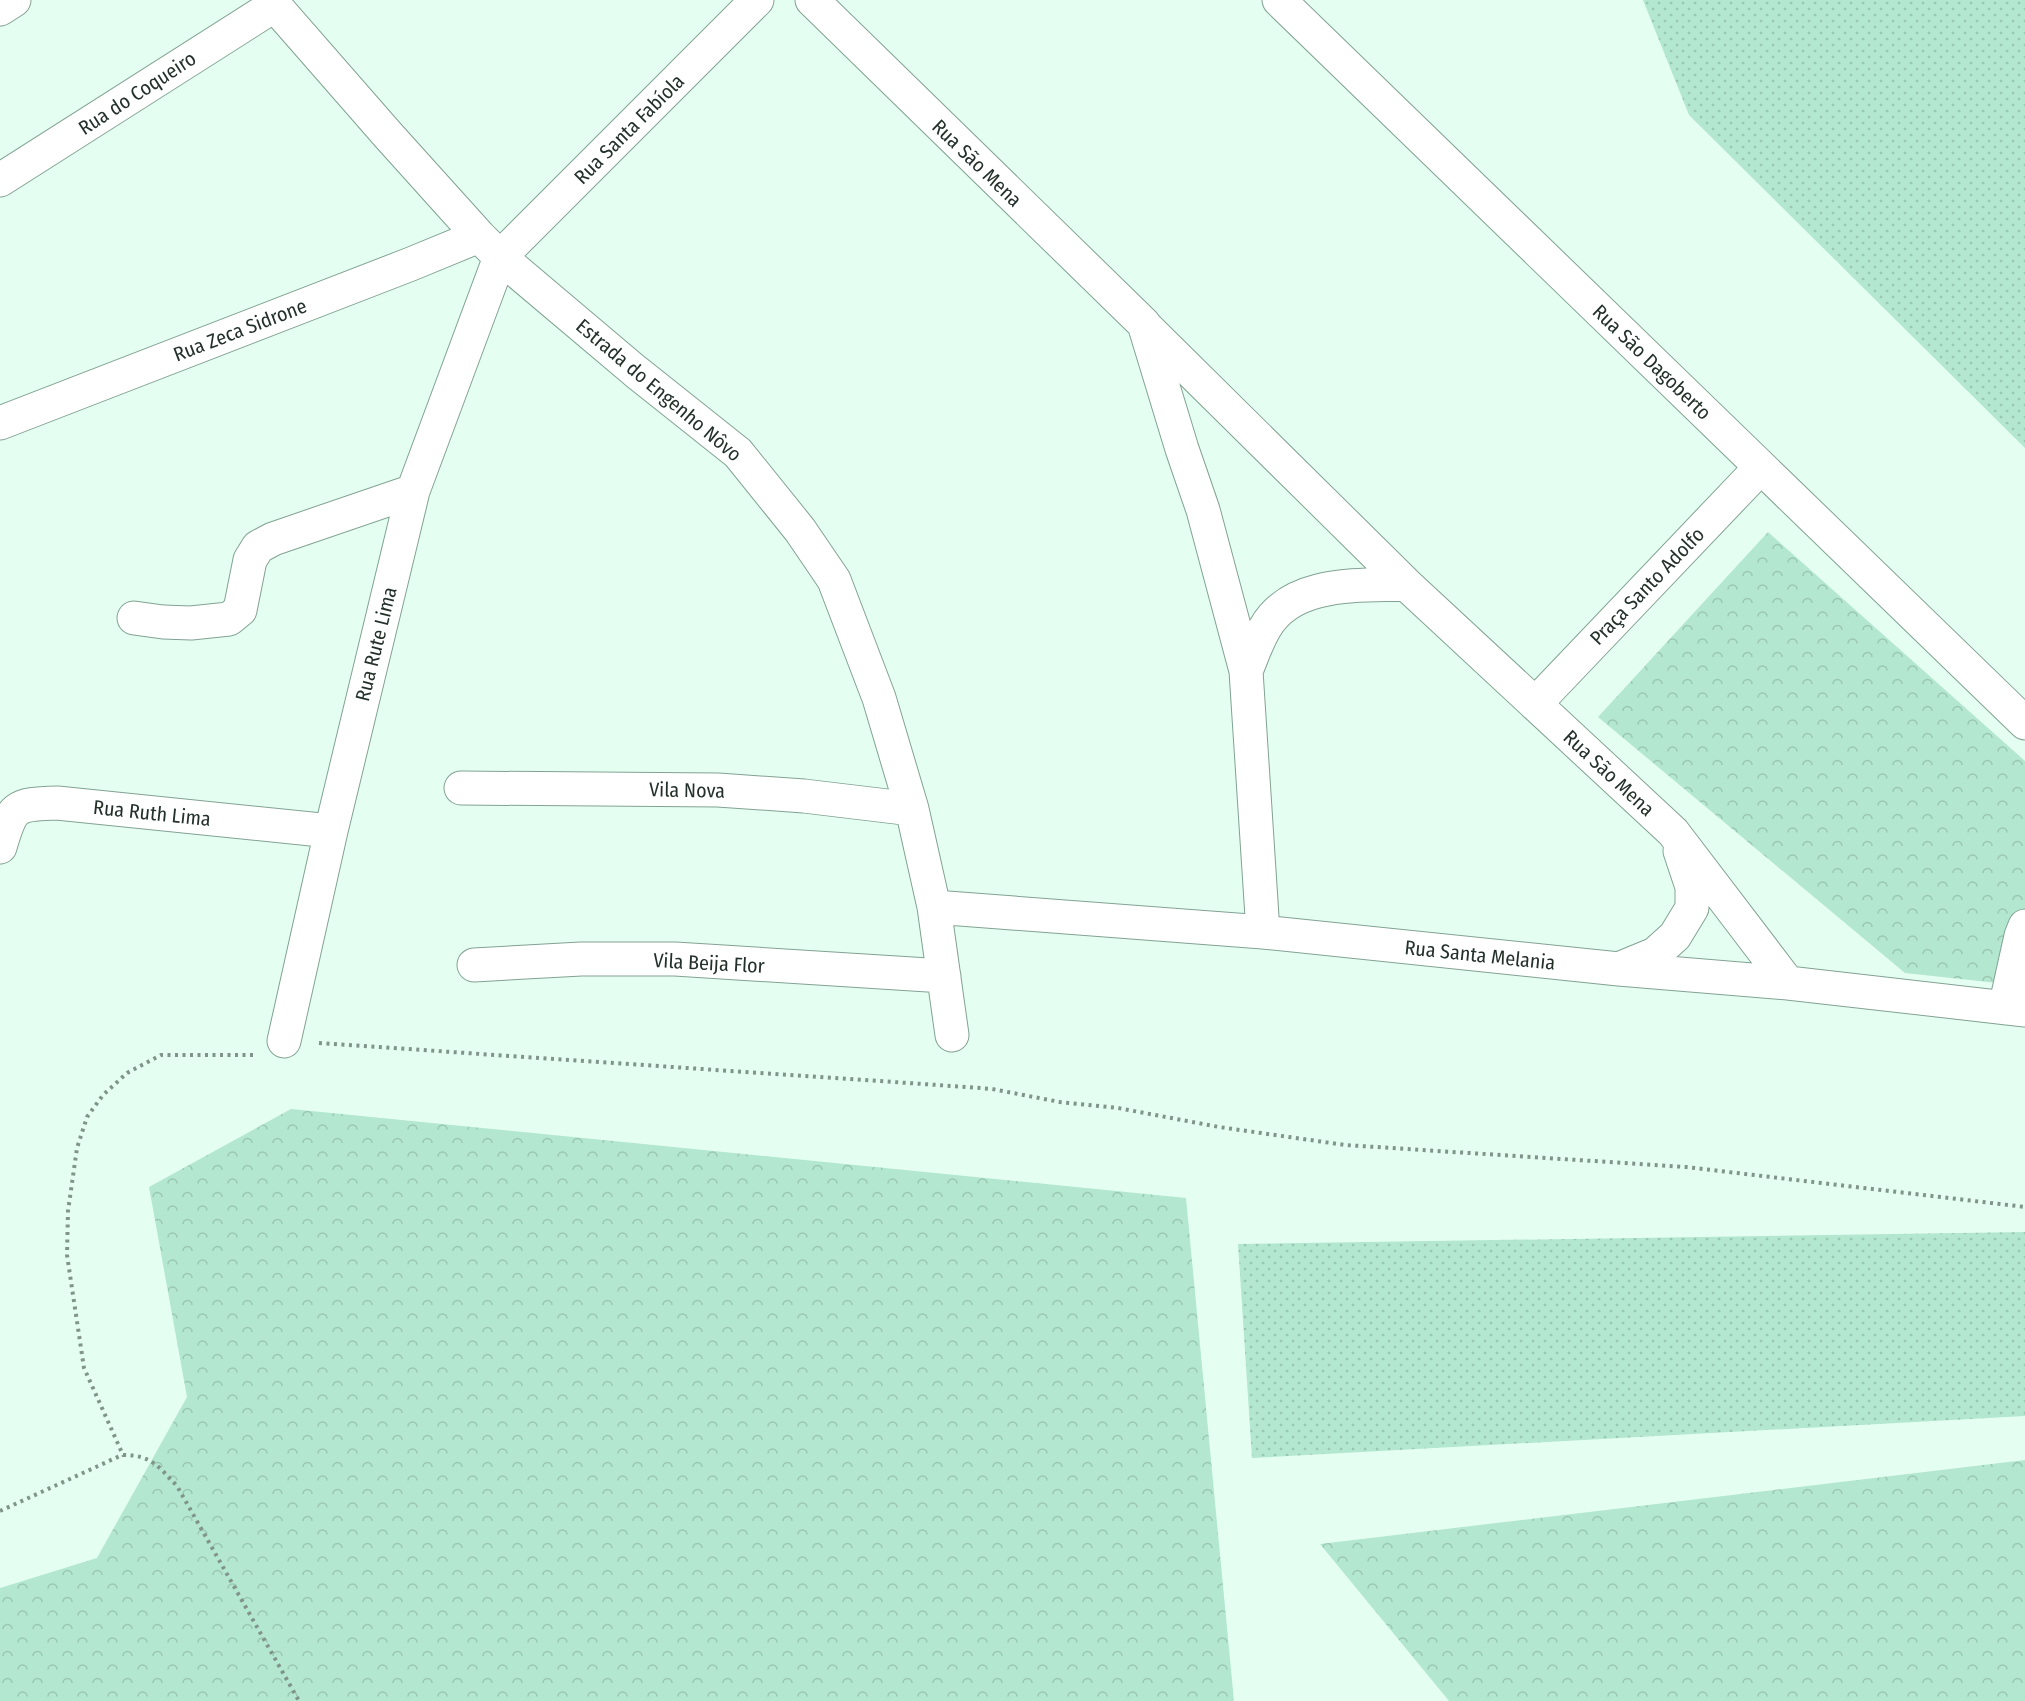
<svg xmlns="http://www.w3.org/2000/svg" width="2025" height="1701" viewBox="0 0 2025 1701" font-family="'Fira Sans Condensed',sans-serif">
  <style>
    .grass { fill: url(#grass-dots) }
    .forest { fill: url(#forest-crowns) }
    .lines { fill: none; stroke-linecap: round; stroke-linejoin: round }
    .minor-casing { stroke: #82a293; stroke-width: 35 }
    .path { stroke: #81948b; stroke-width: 4; stroke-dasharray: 3 4.5; stroke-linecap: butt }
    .minor { stroke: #fff; stroke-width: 33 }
    .labels { text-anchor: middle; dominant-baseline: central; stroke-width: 6; stroke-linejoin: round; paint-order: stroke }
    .street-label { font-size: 20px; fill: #24312b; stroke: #fff }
  </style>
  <defs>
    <pattern id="grass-dots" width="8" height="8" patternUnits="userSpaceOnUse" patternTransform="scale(1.5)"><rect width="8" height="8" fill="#b3e7cf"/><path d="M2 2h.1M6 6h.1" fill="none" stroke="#9ac7b2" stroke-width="1.8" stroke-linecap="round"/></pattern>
    <pattern id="forest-crowns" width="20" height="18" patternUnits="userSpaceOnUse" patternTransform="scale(1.5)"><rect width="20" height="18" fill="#b3e7cf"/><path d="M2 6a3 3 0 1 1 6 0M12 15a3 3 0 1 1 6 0" fill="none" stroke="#9ac7b2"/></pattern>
  </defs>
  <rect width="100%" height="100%" fill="#e4fff2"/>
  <path class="grass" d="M1643,0H2025V448L1689,115Z
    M2025,1232V1416L1252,1458L1238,1244Z"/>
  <path class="forest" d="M1768,532L2025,761V986L1905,973L1598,717Z
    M291,1109L1186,1198L1234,1701H0V1588L97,1558L187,1397L149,1187Z
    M2025,1460V1701H1449L1320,1544Z"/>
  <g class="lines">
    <g class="minor-casing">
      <path id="minor" d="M270,0L388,135L479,236L500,257L635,371L738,453L800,530L834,580L879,698L912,809L934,907L952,1035
        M812,0L1144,324L1182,449L1203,510L1246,671L1263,932
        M1279,0L2025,723
        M0,9L14,0
        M0,180L275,5
        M1147,328L1406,584L1673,832L1788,983
        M0,423L411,264L479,236
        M134,618L163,622L191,623L229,619L240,610L250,560L258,547L273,539L413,491
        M1246,671C1252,657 1257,641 1265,628C1292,580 1360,586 1406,584
        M1535,704L1760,468
        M461,788L718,790L804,796L912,809
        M0,847C12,806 14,804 57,803L331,831
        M934,907L1263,932L1619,969L1788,983L2025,1010
        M474,965L581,959H675L944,976
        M1621,968L1655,954L1675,936L1692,908V887L1680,851
        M2005,1008L2021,936L2025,926
        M284,1041L331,831L413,491L500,257L757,0"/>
    </g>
    <path class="path" d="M319,1043L967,1087L992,1089L1060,1102L1118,1108L1219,1127L1345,1145L1686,1167L2025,1207
      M253,1055H161L127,1073L103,1095L87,1117L77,1148L68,1211L67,1255L84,1368L123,1455C151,1455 158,1466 177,1486L299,1701
      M0,1511L122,1455"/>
    <use href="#minor" class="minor"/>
  </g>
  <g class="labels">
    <g class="street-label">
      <text transform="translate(137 93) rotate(-33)">Rua do Coqueiro</text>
      <text transform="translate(629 129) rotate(-45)">Rua Santa Fabíola</text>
      <text transform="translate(977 163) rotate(44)">Rua São Mena</text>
      <text transform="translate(240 330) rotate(-21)">Rua Zeca Sidrone</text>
      <text transform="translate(1652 362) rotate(44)">Rua São Dagoberto</text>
      <text transform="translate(659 390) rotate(40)">Estrada do Engenho Nôvo</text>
      <text transform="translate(1647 586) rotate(-46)">Praça Santo Adolfo</text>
      <text transform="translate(376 644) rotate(-76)">Rua Rute Lima</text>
      <text transform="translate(1609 773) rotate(43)">Rua São Mena</text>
      <text transform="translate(687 790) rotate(1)">Vila Nova</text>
      <text transform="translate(152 813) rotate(6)">Rua Ruth Lima</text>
      <text transform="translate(1480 955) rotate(6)">Rua Santa Melania</text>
      <text transform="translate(709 963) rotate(3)">Vila Beija Flor</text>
    </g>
  </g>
</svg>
